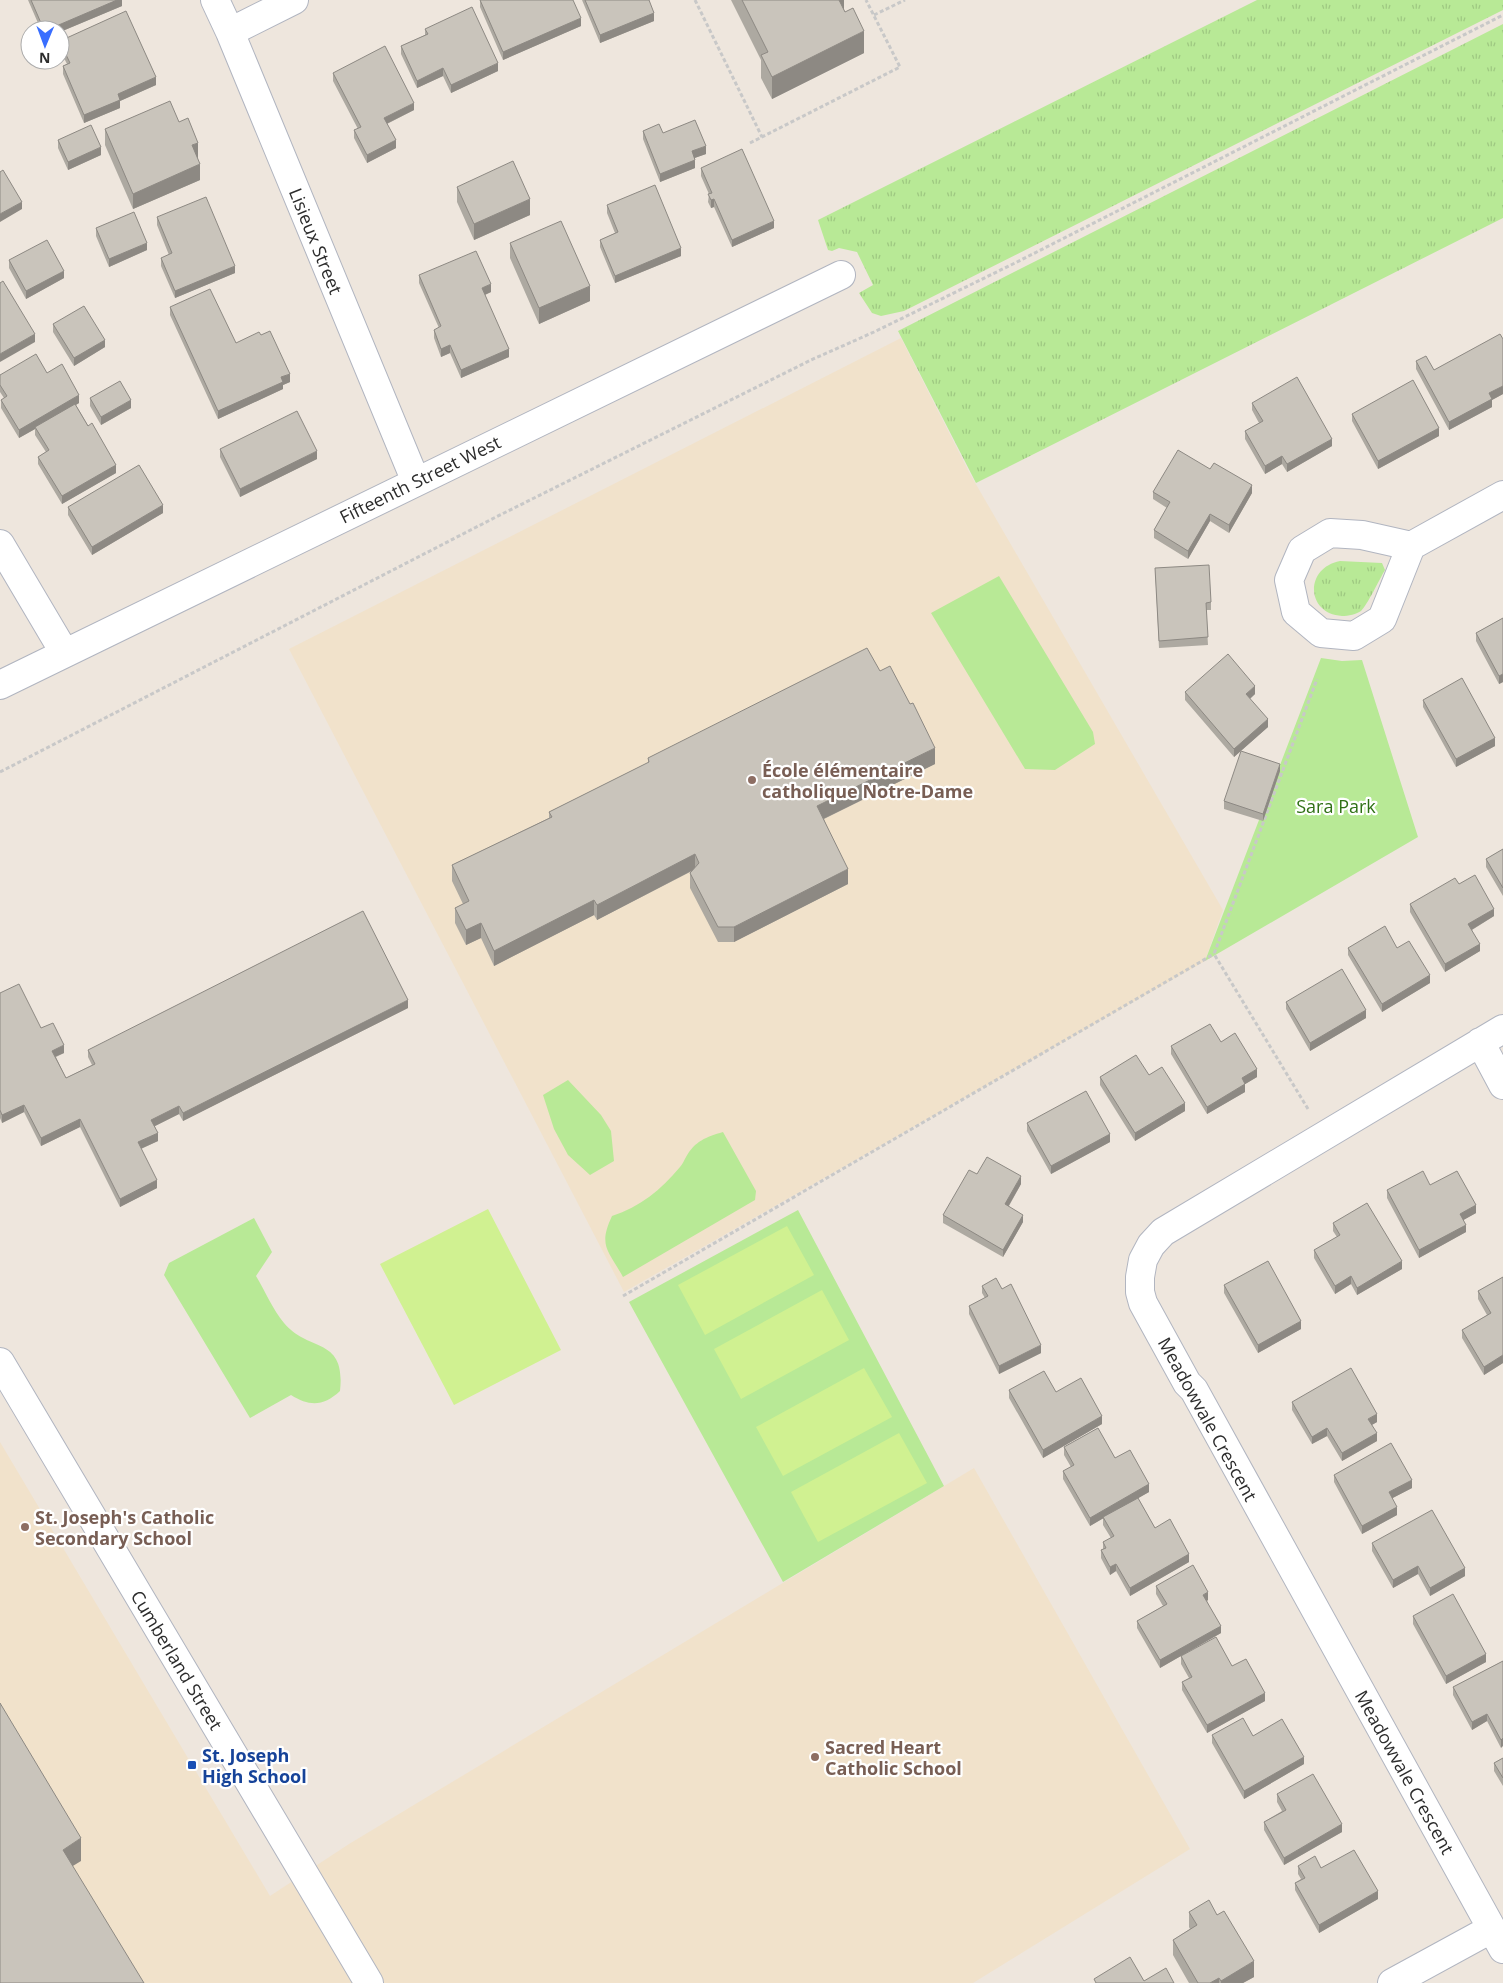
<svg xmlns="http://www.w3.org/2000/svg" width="1503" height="1983" viewBox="0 0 1503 1983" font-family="'Open Sans',sans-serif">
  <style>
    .education { fill: #f1e2cb }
    .grass { fill: url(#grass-tufts) }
    .park { fill: #b8e996 }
    .pitch { fill: #d0f191 }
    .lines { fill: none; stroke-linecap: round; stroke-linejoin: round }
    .minor-casing { stroke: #b1b5c0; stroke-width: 30 }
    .tertiary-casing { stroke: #b1b5c0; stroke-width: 30 }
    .path { stroke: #c8c8c8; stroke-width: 3; stroke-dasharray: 4 2.5; stroke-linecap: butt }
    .minor { stroke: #fff; stroke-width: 28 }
    .tertiary { stroke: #fff; stroke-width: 28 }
    .wall { fill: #ada9a1 }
    .shaded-wall { fill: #8d8983 }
    .building { fill: #c9c4bb; stroke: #8d8983 }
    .education-dot { fill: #8d6e63; stroke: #fff; stroke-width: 2 }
    .transit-dot { fill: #1a4fb4; stroke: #fff; stroke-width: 2 }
    .labels { text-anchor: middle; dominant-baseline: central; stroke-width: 4.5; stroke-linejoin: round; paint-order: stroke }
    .street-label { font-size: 18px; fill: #2c2c2c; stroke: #fff }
    .education-label { font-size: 18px; font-weight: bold; fill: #785e54; stroke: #fff; text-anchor: start }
    .park-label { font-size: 18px; fill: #2f7015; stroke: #fff }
    .transit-label { font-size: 18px; font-weight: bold; fill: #164399; stroke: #fff; text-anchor: start }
  </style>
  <defs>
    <pattern id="grass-tufts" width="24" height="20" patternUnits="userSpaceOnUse" patternTransform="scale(1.25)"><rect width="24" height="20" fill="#b8e996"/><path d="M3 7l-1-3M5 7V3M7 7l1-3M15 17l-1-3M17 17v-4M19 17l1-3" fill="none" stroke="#9ec881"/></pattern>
  </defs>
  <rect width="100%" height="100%" fill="#eee6dd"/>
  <path class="education" d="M901,338L970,474L1223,910L1205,961L624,1292L289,649Z
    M0,1442L270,1896L349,1844L974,1468L1190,1849L973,1983H0Z"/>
  <path class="grass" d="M1257,0H1503V10L904,311L881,316L872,313L859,293L873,285L857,252L839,248L832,251L828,250L818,220Z
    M1503,24V218L976,483L898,331Z
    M1340,561L1382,563L1385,570C1379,580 1368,604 1361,611C1357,614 1348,616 1342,616C1306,614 1304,568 1340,561Z"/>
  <path class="park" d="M999,576L1093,732L1095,744L1055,770L1025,769L931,613Z
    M1321,658L1342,661L1362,660L1418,837L1205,961Z
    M568,1080L601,1115L611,1131L614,1161L590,1175L568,1155L554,1129L543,1095Z
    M723,1132L756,1191L755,1200L623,1277C608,1250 598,1246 612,1216C640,1207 661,1190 680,1167C683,1164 684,1160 686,1157C695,1141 706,1137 723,1132Z
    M798,1210L944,1486L783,1582L629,1302Z
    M254,1218L272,1252L256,1276C265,1291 273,1310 284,1323C309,1353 346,1336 340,1391C324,1406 310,1407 291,1395L250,1418L164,1275L169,1263Z"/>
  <path class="pitch" d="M488,1209L561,1350L454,1405L380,1264Z
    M787,1226L814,1275L705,1335L678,1285Z
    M822,1290L849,1340L741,1399L714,1349Z
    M864,1368L892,1417L783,1476L756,1427Z
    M899,1433L927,1483L818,1542L791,1492Z"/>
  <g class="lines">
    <g class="minor-casing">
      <path id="minor" d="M215,0L230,32L416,482
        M230,32L294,0
        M0,544L64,652
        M1411,546L1362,535L1330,533L1302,550L1289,580L1296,612L1321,633L1354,636L1382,619L1411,546L1503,495
        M0,685L841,275
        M1503,1029L1163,1232L1151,1245L1143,1260L1140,1277V1292L1143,1303L1187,1383L1194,1390L1503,1949
        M1480,1042L1503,1085
        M1392,1983L1491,1929"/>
    </g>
    <g class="tertiary-casing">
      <path id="tertiary" d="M0,1362L369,1983"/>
    </g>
    <path class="path" d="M695,0L762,137
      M874,15L905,0
      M750,143L900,67L866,0
      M0,772L494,518L811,360L874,332L1017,262L1503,15
      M1308,1109L1214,954L1317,679
      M623,1296L1214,954"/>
    <use href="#minor" class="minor"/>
    <use href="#tertiary" class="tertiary"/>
  </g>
  <path class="wall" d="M28,0H122V6L60,32V30H41Z
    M480,0L581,26L503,60L480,7Z
    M582,0H649L654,21L600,43Z
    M731,0H844V10L864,53L772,99L761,78V60Z
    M425,29L498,71L451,93L443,76L417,88L401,54V46L425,35Z
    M60,41L156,85L120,101V108L84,123L63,74V66L67,64L60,50Z
    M333,73L414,110L387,124L396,148L367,163L354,138V130L358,129L333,81Z
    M179,122L198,158H197L200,180L133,209L105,145V129Z
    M643,131L663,133L706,154L694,158L695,168L660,182L643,139Z
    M58,140L101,155L68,170L58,148Z
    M701,168L774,228L732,247L714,207L711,208L708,202L709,194L701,176Z
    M457,187L530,215L474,240L457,202Z
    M607,205L681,256L615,283L600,247V240L615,233L607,213Z
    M157,217L235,273L175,298L161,266V258L169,255L157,225Z
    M96,228L147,250L109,267L96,236Z
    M510,243L590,301L539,324L510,258Z
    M9,260L64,278L26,299L9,268Z
    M419,275L491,292L485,295L509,357L461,378L450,353L441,357L434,338V330L439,328L419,283Z
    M170,307L236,343L261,335L290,382L283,385V389L218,419L170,315Z
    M53,324L105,347L74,366L53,332Z
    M1503,339V394L1492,400V407L1449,430L1416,369V361L1434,370Z
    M47,373L79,403L76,405L116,473L62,504L38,464V457L46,452L35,435V429L19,438L1,408V400L4,398L0,392V375Z
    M90,398L131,408L101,425L90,406Z
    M1252,403L1332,446L1287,472L1282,464L1265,474L1245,439V431L1259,423L1252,410Z
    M1352,414L1439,436L1378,469L1352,421Z
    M220,449L317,459L240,497L220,457Z
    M1153,492L1252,493L1229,533L1210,521L1188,559L1154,538V530L1167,508L1153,499Z
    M68,507L163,513L92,555L68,515Z
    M1155,568L1211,602V610H1206L1208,645L1159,648Z
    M1503,618V682L1499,684L1476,641V633Z
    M880,671L935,764L824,819L848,884L734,942H718L690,888V873L692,871L597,920L594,915L494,966L481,938L466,945L455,923V908L463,904L452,881V865L549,818V812L648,763V758Z
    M1185,692L1255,694L1250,699L1268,727L1234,757L1185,700Z
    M1423,700L1495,746L1456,767L1423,707Z
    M1280,771L1263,821L1224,809V801Z
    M1503,849V896L1486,867V859Z
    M1459,884L1494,916L1472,930L1480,951L1445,972L1410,912V904Z
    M1348,948H1397L1430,983L1382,1012L1348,955Z
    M0,993L41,1028L64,1053L56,1057L66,1078L92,1065L88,1057V1050L408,1008L183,1121L179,1114L155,1126L158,1141L141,1149L157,1188L120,1207L80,1127L41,1146L24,1112L2,1123L0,1118Z
    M1286,1002L1366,1018L1310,1051L1286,1009Z
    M1221,1042L1257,1077L1245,1084V1092L1207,1114L1171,1054V1046Z
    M1149,1075L1185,1111L1135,1141L1100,1085V1077Z
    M1027,1123L1110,1142L1051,1174L1027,1131Z
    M977,1174L1021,1184L1009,1206L1023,1222L1003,1257L943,1223V1215Z
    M1430,1185L1476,1213L1463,1220L1466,1232L1419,1258L1387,1198V1190Z
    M1333,1223L1402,1269L1357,1295L1351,1284L1335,1294L1314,1258V1250L1337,1237L1333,1231Z
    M1503,1277V1363L1484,1375L1462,1338V1330L1487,1315L1478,1299V1291Z
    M1224,1285L1301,1329L1258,1353L1224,1293Z
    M982,1286L1041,1353L999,1374L969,1314V1306L985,1298L982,1293Z
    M1009,1390L1102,1424L1043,1458L1009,1398Z
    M1292,1402L1377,1422L1372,1425L1377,1441L1342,1461L1327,1436L1312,1444L1292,1410Z
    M1064,1447L1115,1458L1149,1492L1138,1498L1155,1528L1189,1562L1130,1596L1116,1571L1110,1575L1101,1558V1550L1103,1549V1542L1111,1538L1103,1525V1518L1090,1526L1063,1479V1471L1071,1467L1064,1455Z
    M1334,1475L1412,1488L1392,1498L1397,1515L1362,1534L1334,1482Z
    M1372,1543L1465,1576L1430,1596L1418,1574L1393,1588L1372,1551Z
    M1156,1586L1208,1600L1207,1601L1221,1633L1160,1668L1137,1628V1621L1163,1606L1156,1594Z
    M1413,1616L1486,1662L1446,1684L1413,1624Z
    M1181,1656L1265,1701L1207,1733L1182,1690V1682L1189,1678L1181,1664Z
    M1503,1661L1501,1748L1487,1721L1472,1730L1453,1695V1687Z
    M1212,1735L1253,1736L1304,1764L1244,1799L1212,1743Z
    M1503,1758V1786L1494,1771V1763Z
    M1277,1794L1342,1832L1284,1865L1264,1830V1822L1282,1811L1277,1802Z
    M1298,1866L1321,1868L1378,1899L1319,1933L1295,1890V1883L1301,1879L1298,1874Z
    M1189,1912L1254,1977L1243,1983H1189L1173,1955V1940L1190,1929L1189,1927Z"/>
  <path class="shaded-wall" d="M117,0H122V6L60,32V30H47Z
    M838,0H844V18Z
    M654,13V21L600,43V35Z
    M581,18V26L503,60V52Z
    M864,31V53L772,99V77Z
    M498,63V71L451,93V85Z
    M443,68V76L417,88V81Z
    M156,77V85L120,101V108L84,123V115L118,94Z
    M414,103V110L384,125V118Z
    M396,140V148L367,163V155Z
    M198,143V158L192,161V145Z
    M706,146V154L692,159V151Z
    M101,147V155L68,170V162Z
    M695,160V168L660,182V174Z
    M200,164V180L133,209V194Z
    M530,199V215L474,240V224Z
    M714,199V207L711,208V200Z
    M22,202V209L0,222V214Z
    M774,221V228L732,247V240Z
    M147,243V250L109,267V259Z
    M681,248V256L615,283V276Z
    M235,266V273L175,298V291Z
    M64,271V278L26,299V291Z
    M491,284V292L482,296V288Z
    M590,286V301L539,324V308Z
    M35,334V342L0,362V354Z
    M105,340V347L74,366V358Z
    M450,345V353L441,357V349Z
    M509,349V357L461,378V370Z
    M290,374V382L283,385V389L218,419V411L281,377Z
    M1503,386V394L1492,400V407L1449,430V422L1489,393Z
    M79,395V403L36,428L35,427V429L19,438V430Z
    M131,400V408L101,425V417Z
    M1439,428V436L1378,469V461Z
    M1332,439V446L1287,472V464Z
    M317,451V459L240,497V489Z
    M1282,456V464L1265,474V466Z
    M116,465V473L62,504V496Z
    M1252,485V493L1229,533V525Z
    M163,505V513L92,555V547Z
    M1210,514V521L1188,559V551Z
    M1503,674V682L1499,684V676Z
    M1255,686V694L1246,702V694Z
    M1268,719V727L1234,757V749Z
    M1495,738V746L1456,767V759Z
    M935,748V764L817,822V806Z
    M1280,764V771L1263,821V814Z
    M695,854V869L597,920V905Z
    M848,869V884L734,942V927Z
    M594,900V915L494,966V951Z
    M1494,909V916L1468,932V924Z
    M481,923V938L466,945V930Z
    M1480,944V951L1445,972V964Z
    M1430,975V983L1382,1012V1004Z
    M408,1000V1008L183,1121V1113Z
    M1366,1010V1018L1310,1051V1043Z
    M64,1045V1053L52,1058V1051Z
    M1257,1069V1077L1242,1086V1078Z
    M1245,1084V1092L1207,1114V1107Z
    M1185,1103V1111L1135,1141V1133Z
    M24,1105V1112L2,1123V1115Z
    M179,1106V1114L151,1128V1120Z
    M80,1119V1127L41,1146V1138Z
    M158,1133V1141L138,1150V1142Z
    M1110,1134V1142L1051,1174V1166Z
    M1021,1176V1184L1005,1212V1204Z
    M157,1180V1188L120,1207V1199Z
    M1476,1205V1213L1460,1222V1214Z
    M1023,1215V1222L1003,1257V1250Z
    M1466,1225V1232L1419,1258V1250Z
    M1402,1261V1269L1357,1295V1288Z
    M1351,1276V1284L1335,1294V1286Z
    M1301,1321V1329L1258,1353V1345Z
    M1041,1345V1353L999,1374V1366Z
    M1503,1355V1363L1484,1375V1367Z
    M1377,1414V1422L1368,1427V1419Z
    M1102,1416V1424L1043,1458V1450Z
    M1327,1428V1436L1312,1444V1437Z
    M1377,1433V1441L1342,1461V1453Z
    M1412,1480V1488L1389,1500V1492Z
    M1149,1484V1492L1090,1526V1518Z
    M1397,1507V1515L1362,1534V1526Z
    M1189,1554V1562L1130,1596V1588Z
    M1116,1564V1571L1110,1575V1567Z
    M1418,1566V1574L1393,1588V1580Z
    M1465,1568V1576L1430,1596V1588Z
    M1208,1592V1600L1203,1603V1595Z
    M1221,1626V1633L1160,1668V1660Z
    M1486,1654V1662L1446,1684V1676Z
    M1265,1693V1701L1207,1733V1725Z
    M1487,1714V1721L1472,1730V1722Z
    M1503,1738V1746L1501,1748V1740Z
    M1304,1757V1764L1244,1799V1791Z
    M1342,1824V1832L1284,1865V1858Z
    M81,1838V1861L63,1872V1850Z
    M1378,1891V1899L1319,1933V1925Z
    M1254,1961V1977L1243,1983H1221V1981Z
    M1219,1978V1983H1210Z"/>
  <path class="building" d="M31,0H117L47,30H44Z
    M480,0H573L581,18L503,52Z
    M585,0H649L654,13L600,35Z
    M742,0H839L845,12L853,8L864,31L772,77L761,55L768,52Z
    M472,7L498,63L451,85L443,68L417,81L401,46L428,34L425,29Z
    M126,11L156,77L118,94L120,100L84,115L63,66L70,63L60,42V41Z
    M385,46L414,103L384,118L396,140L367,155L354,130L361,127L333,73Z
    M170,101L179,122L188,118L198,143L192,145L200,164L133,194L105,129Z
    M695,120L706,146L692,151L695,160L660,174L643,131L659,124L663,133Z
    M91,125L101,147L68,162L58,140Z
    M742,149L774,221L732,240L714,199L711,200L708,194L712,193L701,168Z
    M513,161L530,199L474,224L457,187Z
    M3,170L22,202L0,214V172Z
    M655,185L681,248L615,276L600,240L618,232L607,205Z
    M206,197L235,266L175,291L161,258L172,253L157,217Z
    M134,212L147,243L109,259L96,228Z
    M561,221L590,286L539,308L510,243Z
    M47,240L64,271L26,291L9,260Z
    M476,251L491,284L482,288L509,349L461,370L450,345L441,349L434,330L441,326L419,275Z
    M3,281L35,334L0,354V283Z
    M210,289L236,343L259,332L261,335L270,331L290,374L281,377L283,382L218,411L170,307Z
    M84,306L105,340L74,358L53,324Z
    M1500,334L1503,339V386L1489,393L1492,399L1449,422L1416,361L1426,356L1434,370Z
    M36,354L47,373L62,364L79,395L19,430L1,400L7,396L0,385V375Z
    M1297,377L1332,439L1287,464L1282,456L1265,466L1245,431L1263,421L1252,403Z
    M1413,380L1439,428L1378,461L1352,414Z
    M120,381L131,400L101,417L90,398Z
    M75,404L88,426L92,423L116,465L62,496L38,457L49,450L35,427Z
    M297,411L317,451L240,489L220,449Z
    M1178,450L1210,469L1214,463L1252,485L1229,525L1210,514L1188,551L1154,530L1170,502L1153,492Z
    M139,465L163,505L92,547L68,507Z
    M1209,565L1211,602L1206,603L1208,637L1159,641L1155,568Z
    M1503,618V674L1499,676L1476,633Z
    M867,648L880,671L890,666L910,704L913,703L935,748L817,806L848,869L734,927H718L690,873L699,863L695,854L597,905L594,900L494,951L481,923L466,930L455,908L469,901L452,865L552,817L549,812L649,762L648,758Z
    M1228,654L1255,686L1246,694L1268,719L1234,749L1185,692Z
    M1462,678L1495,738L1456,759L1423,700Z
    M1241,751L1280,764L1263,814L1224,801Z
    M1503,849V888L1486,859Z
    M1475,875L1494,909L1468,924L1480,944L1445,964L1410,904L1455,878L1459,884Z
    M363,911L408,1000L183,1113L179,1106L151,1120L158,1133L138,1142L157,1180L120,1199L80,1119L41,1138L24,1105L2,1115L0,1110V993L19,984L41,1028L53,1023L64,1045L52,1051L66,1078L95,1064L88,1050Z
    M1385,926L1397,948L1409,941L1430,975L1382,1004L1348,948Z
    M1342,969L1366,1010L1310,1043L1286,1002Z
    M1210,1024L1221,1042L1235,1033L1257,1069L1242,1078L1245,1084L1207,1107L1171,1046Z
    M1136,1055L1149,1075L1162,1067L1185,1103L1135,1133L1100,1077Z
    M1086,1091L1110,1134L1051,1166L1027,1123Z
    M987,1157L1021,1176L1005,1204L1023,1215L1003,1250L943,1215L969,1170L977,1174Z
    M1423,1171L1430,1185L1457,1171L1476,1205L1460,1214L1466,1225L1419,1250L1387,1190Z
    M1367,1203L1402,1261L1357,1288L1351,1276L1335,1286L1314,1250L1340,1235L1333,1223Z
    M1268,1261L1301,1321L1258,1345L1224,1285Z
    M1503,1277V1355L1484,1367L1462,1330L1491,1313L1478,1291Z
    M996,1278L1002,1289L1011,1284L1041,1345L999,1366L969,1306L988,1296L982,1286Z
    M1351,1368L1377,1414L1368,1419L1377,1433L1342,1453L1327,1428L1312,1437L1292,1402Z
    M1044,1371L1056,1392L1081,1378L1102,1416L1043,1450L1009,1390Z
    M1098,1428L1115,1458L1130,1450L1149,1484L1090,1518L1063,1471L1074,1465L1064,1447Z
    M1391,1443L1412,1480L1389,1492L1397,1507L1362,1526L1334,1475Z
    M1138,1498L1155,1528L1170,1519L1189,1554L1130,1588L1116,1564L1110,1567L1101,1550L1106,1548L1103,1542L1114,1536L1103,1517Z
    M1432,1510L1465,1568L1430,1588L1418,1566L1393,1580L1372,1543Z
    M1193,1565L1208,1592L1203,1595L1221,1626L1160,1660L1137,1621L1167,1604L1156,1586Z
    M1453,1594L1486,1654L1446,1676L1413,1616Z
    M1216,1637L1232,1666L1246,1659L1265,1693L1207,1725L1182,1682L1192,1677L1181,1656Z
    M1503,1661V1738L1501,1740L1487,1714L1472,1722L1453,1687Z
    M0,1703L81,1838L63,1850L144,1983H0Z
    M1243,1718L1253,1736L1282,1719L1304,1757L1244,1791L1212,1735Z
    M1503,1758V1778L1494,1763Z
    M1313,1774L1342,1824L1284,1858L1264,1822L1286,1810L1277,1794Z
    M1354,1850L1378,1891L1319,1925L1295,1883L1305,1878L1298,1866L1315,1856L1321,1868Z
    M1209,1900L1217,1915L1224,1911L1254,1961L1221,1981L1219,1978L1210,1983H1198L1173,1940L1197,1925L1189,1912Z
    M1130,1957L1144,1981L1166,1968L1174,1983H1096L1094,1979Z"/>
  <g class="education-dot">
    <circle cx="752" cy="780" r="5"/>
    <circle cx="25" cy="1527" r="5"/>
    <circle cx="815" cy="1757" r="5"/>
  </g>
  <rect class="transit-dot" x="187" y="1760" width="10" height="10" rx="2.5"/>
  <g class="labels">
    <g class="street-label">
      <text transform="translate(316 241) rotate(68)">Lisieux Street</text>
      <text transform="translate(420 479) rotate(-26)">Fifteenth Street West</text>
      <text transform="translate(1208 1419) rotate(61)">Meadowvale Crescent</text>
      <text transform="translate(177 1660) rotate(59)">Cumberland Street</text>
      <text transform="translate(1405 1772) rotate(61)">Meadowvale Crescent</text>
    </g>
    <g class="education-label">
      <text x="762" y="770">École élémentaire<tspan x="762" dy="21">catholique Notre-Dame</tspan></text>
      <text x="35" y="1517">St. Joseph's Catholic<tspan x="35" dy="21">Secondary School</tspan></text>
      <text x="825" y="1747">Sacred Heart<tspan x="825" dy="21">Catholic School</tspan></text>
    </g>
    <g class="park-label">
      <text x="1336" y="806">Sara Park</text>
    </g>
    <g class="transit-label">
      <text x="202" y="1755">St. Joseph<tspan x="202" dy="21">High School</tspan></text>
    </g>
  </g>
  <g transform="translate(45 45) rotate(181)"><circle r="24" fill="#ffffff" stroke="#ababab"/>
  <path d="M0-4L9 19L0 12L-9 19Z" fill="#396eff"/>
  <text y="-8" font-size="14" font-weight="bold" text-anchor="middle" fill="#2c2c2c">N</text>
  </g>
</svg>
